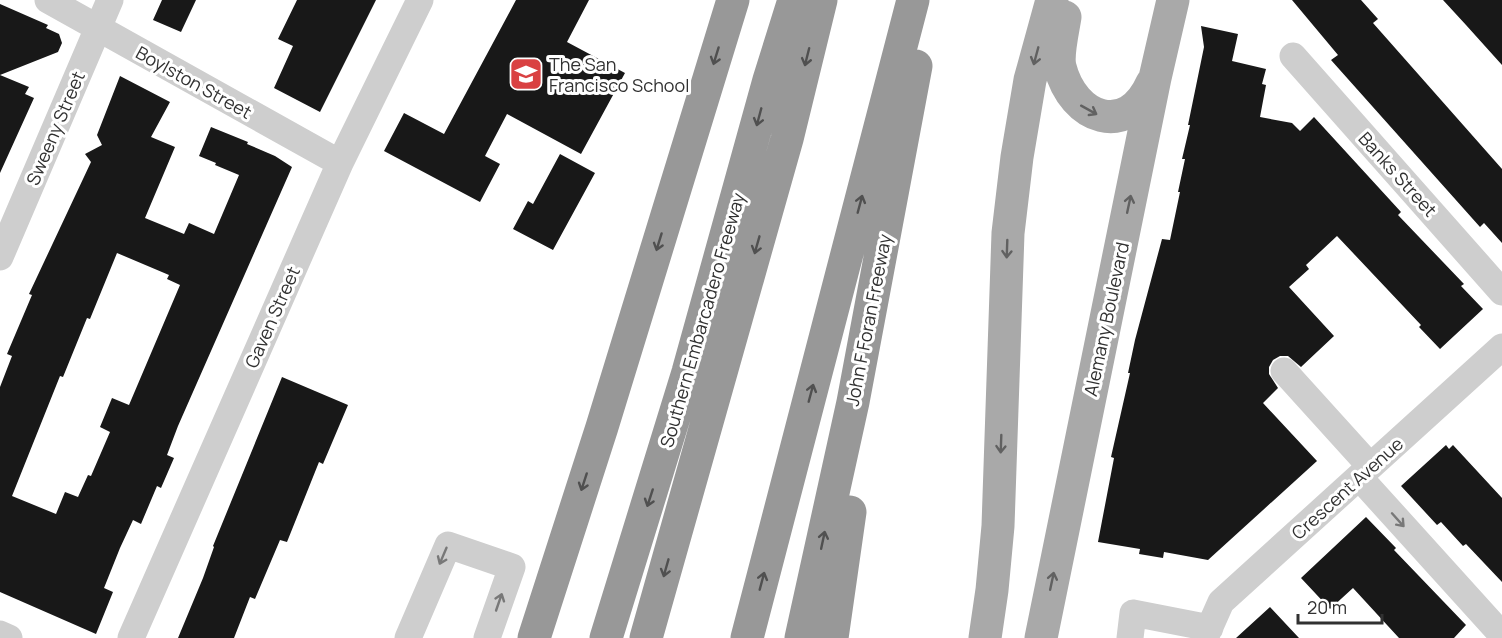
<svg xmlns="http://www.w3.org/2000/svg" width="1502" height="638" viewBox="0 0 1502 638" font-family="Manrope,sans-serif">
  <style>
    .building { fill: #181818; fill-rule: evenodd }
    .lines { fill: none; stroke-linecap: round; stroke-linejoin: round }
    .minor { stroke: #cecece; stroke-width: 27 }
    .major { stroke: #a9a9a9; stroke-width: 33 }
    .highway { stroke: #989898; stroke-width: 33 }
    .oneway { stroke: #505050 }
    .oneway2 { stroke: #616161 }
    .oneway3 { stroke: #787878 }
    .labels { text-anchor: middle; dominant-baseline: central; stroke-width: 6; stroke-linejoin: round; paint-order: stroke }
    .poi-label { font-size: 18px; fill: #313131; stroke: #fff; text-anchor: start }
    .street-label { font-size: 18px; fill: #313131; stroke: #fff }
  </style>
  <rect width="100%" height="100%" fill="#fff"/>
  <path class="building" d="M162,0H196L181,32L153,20Z
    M297,0H376L320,112L274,88L293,46L278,39Z
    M516,0H589L567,42L625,73L581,154L507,114L485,156L500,164L480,202L384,151L404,113L444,134Z
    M1292,0H1361L1378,19L1373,23L1502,169V243L1484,223L1480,227L1331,60L1338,55Z
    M1443,0H1502V65L1466,25Z
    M0,4L48,25L46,28L59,34L62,43L58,52L0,75L29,87L25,94L34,98L0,173Z
    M1201,26L1238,34L1232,61L1266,69L1262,84L1266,85L1260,117L1292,123L1300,131L1314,117L1401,212L1398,215L1464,284L1461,286L1483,309L1440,349L1419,327L1421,325L1337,236L1306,265L1309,269L1289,287L1334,336L1301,367L1288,356H1280L1273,360L1269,367V374L1278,388L1263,403L1317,461L1208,560L1164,552L1163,558L1139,554L1140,549L1098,542L1114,458L1111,457L1130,373H1128L1135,340L1162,239L1170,240L1180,192H1178L1185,159H1182L1190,125H1188L1204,47Z
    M120,76L170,102L151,137L175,147L145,218L184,234L189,223L214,234L239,175L215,165L216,163L199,156L211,127L248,142L247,144L275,156L292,167L178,426L167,455L174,458L161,488L157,486L141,524L133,520L120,548L104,588L113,592L96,634L0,592V387L12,356L7,354L32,295L29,294L91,162L85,154L102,145L97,135ZM117,253L169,275L167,279L180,285L129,405L112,398L100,427L110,432L91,476L88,475L78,497L65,492L56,514L12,496L60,376L63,377L87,318L90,319Z
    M560,154L595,173L553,250L513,229L528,201L533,204Z
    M282,377L348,405L323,464L319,462L287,542L280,540L255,599L250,597L234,638H178L203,578L214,547L213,546Z
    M1446,445L1449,449L1453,445L1502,498V582L1466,544L1463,546L1441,522L1437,525L1401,486Z
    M1366,517L1396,548L1394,550L1466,625L1454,638H1399L1353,588L1330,609L1301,578Z
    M1270,607L1299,638H1236Z"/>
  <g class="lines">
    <path class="minor" d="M48,0L340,163
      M1293,56L1502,292
      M0,257L110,0
      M1284,371L1370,466
      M1359,477L1502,635
      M0,634L9,638
      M131,638L340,163L420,0
      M408,638L448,545L512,567L487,638
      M1130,638L1133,613L1210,628
      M1205,638L1221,602L1502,347"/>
    <path class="major" d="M1065,17C1063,30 1057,55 1060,67C1073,119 1127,139 1152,83
      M985,638L992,590L998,526L1008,233L1017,157L1030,80L1052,0
      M1041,638L1155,78L1173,0"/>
    <path class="highway" d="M534,638L602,427L733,0
      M606,638L688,372L769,80L794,0
      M646,638L787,139L821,0
      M747,638L913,0
      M801,638L853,402L916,66
      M832,638L850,512"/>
  </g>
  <defs><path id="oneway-shaft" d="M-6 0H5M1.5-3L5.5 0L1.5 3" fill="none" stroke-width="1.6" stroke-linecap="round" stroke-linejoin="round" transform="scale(1.5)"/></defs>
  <g class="oneway">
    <use href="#oneway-shaft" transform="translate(716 56) rotate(107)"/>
    <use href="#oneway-shaft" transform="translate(807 57) rotate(104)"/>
    <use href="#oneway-shaft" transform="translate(759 117) rotate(105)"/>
    <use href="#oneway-shaft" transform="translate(860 204) rotate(-75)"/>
    <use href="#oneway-shaft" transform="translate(659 242) rotate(107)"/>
    <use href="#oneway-shaft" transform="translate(757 245) rotate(106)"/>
    <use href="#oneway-shaft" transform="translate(811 393) rotate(-75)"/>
    <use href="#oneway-shaft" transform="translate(584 482) rotate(108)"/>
    <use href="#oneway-shaft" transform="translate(650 498) rotate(108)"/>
    <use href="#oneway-shaft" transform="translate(823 540) rotate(-78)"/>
    <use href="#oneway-shaft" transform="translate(666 568) rotate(106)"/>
    <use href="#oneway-shaft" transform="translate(762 581) rotate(-75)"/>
  </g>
  <g class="oneway2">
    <use href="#oneway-shaft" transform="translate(1036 56) rotate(105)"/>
    <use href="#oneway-shaft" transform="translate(1089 110) rotate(29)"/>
    <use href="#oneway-shaft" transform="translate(1129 204) rotate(-78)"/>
    <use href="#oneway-shaft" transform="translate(1007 249) rotate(92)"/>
    <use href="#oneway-shaft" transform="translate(1001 444) rotate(92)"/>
    <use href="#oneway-shaft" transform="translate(1052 581) rotate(-78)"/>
  </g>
  <g class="oneway3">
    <use href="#oneway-shaft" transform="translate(1398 520) rotate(48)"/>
    <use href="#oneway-shaft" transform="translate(443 556) rotate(113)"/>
    <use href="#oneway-shaft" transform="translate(499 602) rotate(-71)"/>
  </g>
  <defs>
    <g id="school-square" transform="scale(1.725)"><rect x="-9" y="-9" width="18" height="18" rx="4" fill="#d94142" stroke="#fff"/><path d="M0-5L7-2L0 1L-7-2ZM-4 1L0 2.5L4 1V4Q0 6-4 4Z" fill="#fff"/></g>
  </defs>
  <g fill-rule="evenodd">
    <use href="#school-square" x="526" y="74"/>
  </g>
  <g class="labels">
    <g class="poi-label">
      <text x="549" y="64">The San<tspan x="549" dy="21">Francisco School</tspan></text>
    </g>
    <g class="street-label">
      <text transform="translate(194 82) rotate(29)">Boylston Street</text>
      <text transform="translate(55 128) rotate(-67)">Sweeny Street</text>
      <text transform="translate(1398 174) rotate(48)">Banks Street</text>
      <text transform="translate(272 317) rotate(-66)">Gaven Street</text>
      <text transform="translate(1106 319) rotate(-78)">Alemany Boulevard</text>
      <text transform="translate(702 320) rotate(-74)">Southern Embarcadero Freeway</text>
      <text transform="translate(868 320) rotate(-79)">John F Foran Freeway</text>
      <text transform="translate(1347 488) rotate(-42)">Crescent Avenue</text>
    </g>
  </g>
  <path d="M1298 614v9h84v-9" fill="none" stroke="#313131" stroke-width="3"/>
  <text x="1307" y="614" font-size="18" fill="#313131" stroke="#ffffff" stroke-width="4.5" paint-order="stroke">20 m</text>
</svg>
